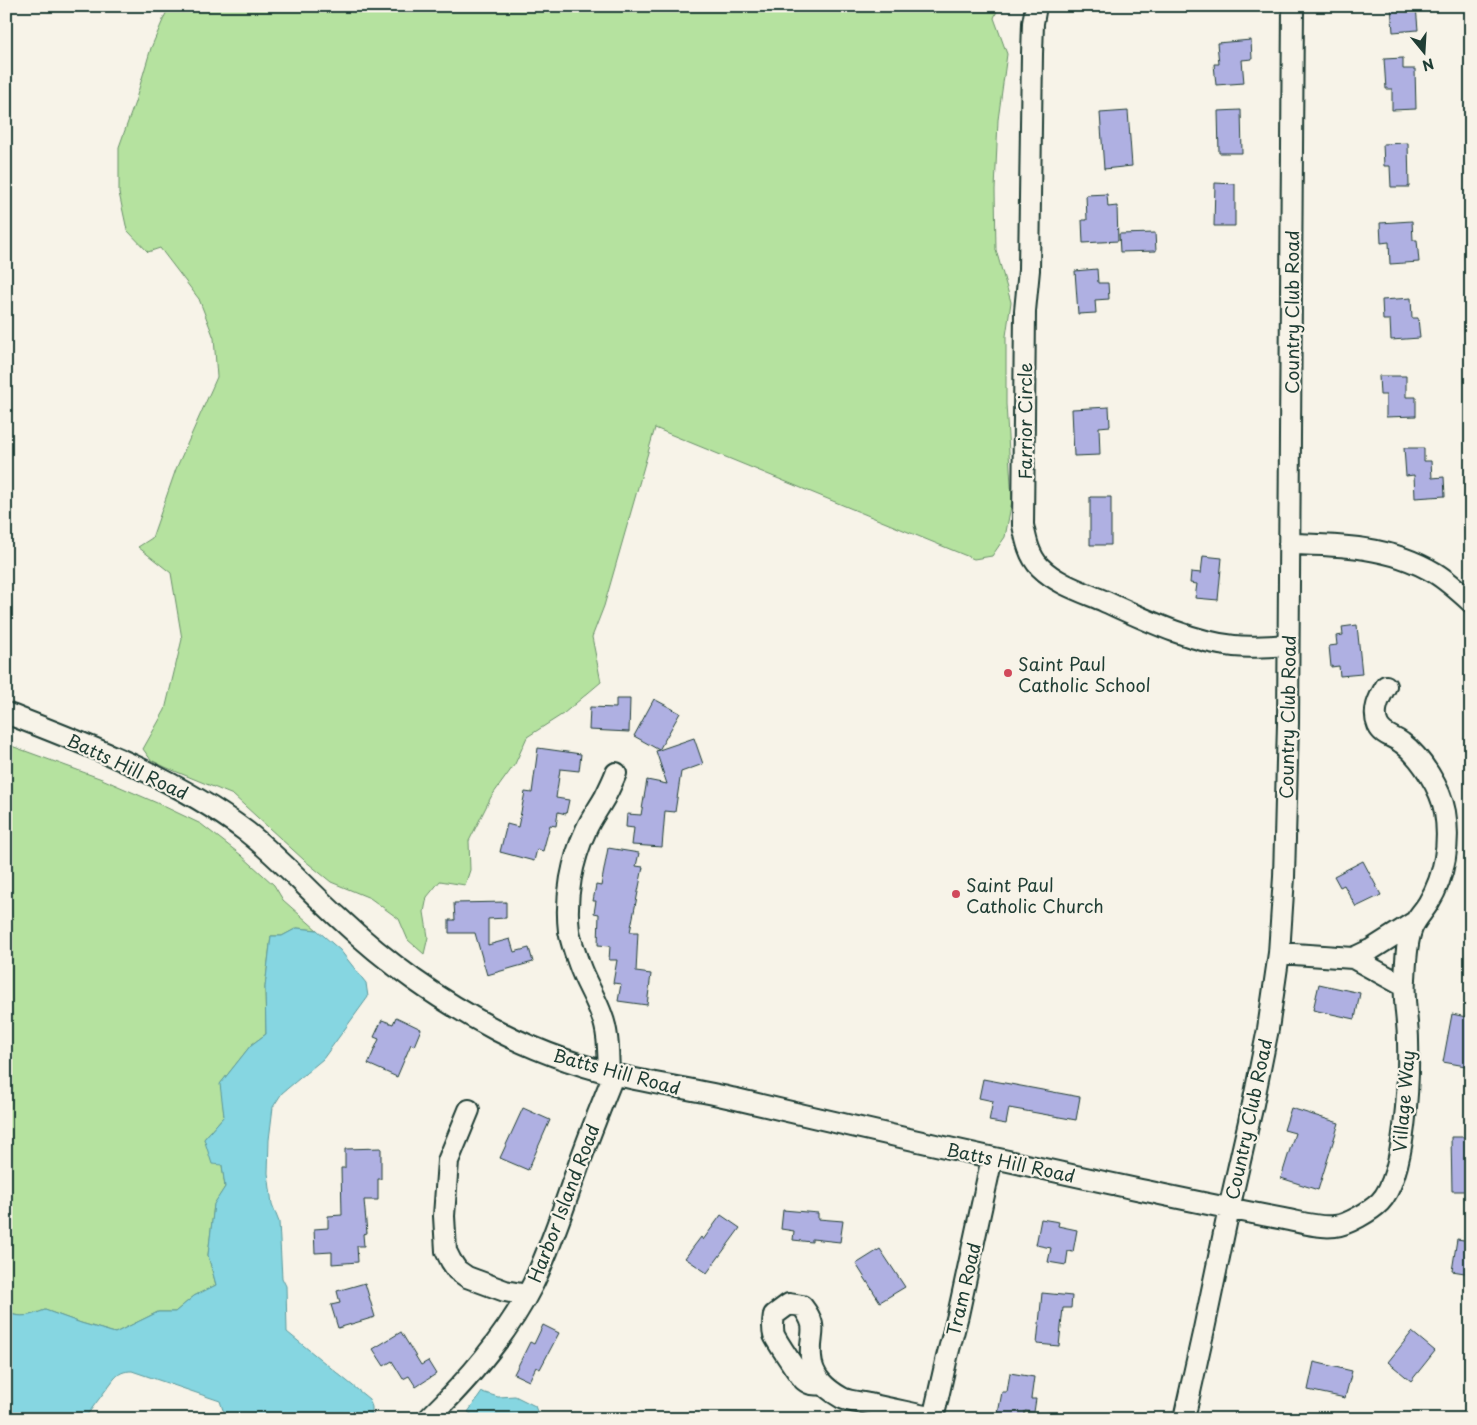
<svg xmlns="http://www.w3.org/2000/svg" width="1477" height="1425" viewBox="0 0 1477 1425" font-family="'Playpen Sans',sans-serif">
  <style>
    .green { fill: #b5e29f; stroke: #6a906a }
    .water { fill: #86d6e1; stroke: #5d999c }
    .building { fill: #afb0e2; stroke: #1f3d34 }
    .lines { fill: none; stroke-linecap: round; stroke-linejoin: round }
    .minor-casing { stroke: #1f3d34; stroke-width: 24 }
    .minor { stroke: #f7f3e8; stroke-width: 20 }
    .poi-dot { fill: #d1495b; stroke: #f7f3e8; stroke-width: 2 }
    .labels { text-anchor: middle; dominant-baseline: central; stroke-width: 4.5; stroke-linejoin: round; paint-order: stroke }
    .street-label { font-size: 18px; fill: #1f3d34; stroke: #f7f3e8 }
    .poi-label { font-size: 18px; fill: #1f3d34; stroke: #f7f3e8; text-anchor: start }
  </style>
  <rect width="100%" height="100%" fill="#f7f3e8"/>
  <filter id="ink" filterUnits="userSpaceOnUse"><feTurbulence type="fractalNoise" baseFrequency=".02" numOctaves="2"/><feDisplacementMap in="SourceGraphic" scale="10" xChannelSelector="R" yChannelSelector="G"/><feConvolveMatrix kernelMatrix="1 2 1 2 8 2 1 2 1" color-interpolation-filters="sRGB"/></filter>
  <g filter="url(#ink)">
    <path class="green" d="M169,6H999L994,18L1007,54L998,120L995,190L996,250L1011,302L1006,336V404L1012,501L1005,537L992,556L974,559L655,428L604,606L592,637L601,682L563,714L527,737L515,764L491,797L469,841L470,870L465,885L440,881L427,897L424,912L428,937L424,954L408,940L399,919L370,898L331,882L304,860L233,795L165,767L151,760L143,749L165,710L182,639L171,573L138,547L152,538L176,469L217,377L214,338L199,299L160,248L148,252L127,230L119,193V147L135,102L151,48Z
      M6,744L102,779L157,803L201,824L241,855L274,885L283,900L317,930L297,928L282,936H271L265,987L266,1034L251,1045L221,1083L224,1116L204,1139L222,1165L225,1187L214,1205L208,1255L216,1285L194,1296L175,1312H158L115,1333L81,1323L45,1310C29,1316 23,1318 6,1313Z"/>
    <path class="water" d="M297,928L317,930L340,950L366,983L368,997L323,1059L282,1093L273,1107L269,1140L268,1173L272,1204L279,1222L282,1278L286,1286L287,1332L369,1399L372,1407V1419H236L223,1410L220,1401L132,1371C124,1371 119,1373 114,1379L84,1419H6V1313C23,1318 29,1316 45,1310L81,1323L115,1333L158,1312H175L194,1296L216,1285L208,1255L214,1204L225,1187L222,1165L212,1164L204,1139L224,1116L220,1084L251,1045L266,1034L265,987L271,936H282Z
      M482,1392L498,1397L515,1396L535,1406L540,1419H479L468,1412Z"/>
    <path class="building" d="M1391,6H1416L1418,30L1393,32Z
      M1251,40L1252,59L1242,60L1244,83L1216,85L1214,64H1219L1217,43Z
      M1403,58V69H1415L1416,109L1392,110V89H1386L1384,59Z
      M1241,110L1242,153H1219L1218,111Z
      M1128,111L1132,166L1104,169L1100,113Z
      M1408,143L1409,187H1391L1390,166H1384L1383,144Z
      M1215,183L1235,184V226H1214Z
      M1107,194L1108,207L1117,206L1118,241L1083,243L1082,220H1087L1086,195Z
      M1412,221L1413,240H1417L1419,262L1390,264L1389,242L1381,243L1380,223Z
      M1155,233L1156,251L1120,252L1119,234Z
      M1097,269L1098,283H1108L1109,299L1095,300L1096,313L1078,314L1075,271Z
      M1411,298L1412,318H1418L1420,338L1391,340L1390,320H1383L1382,300Z
      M1379,376H1406V397H1416V416L1386,417V395H1380Z
      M1109,407L1110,426L1099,427L1100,455L1074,456L1072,409Z
      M1404,448H1424V461H1431L1432,478L1444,477L1445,496L1415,498L1414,475L1406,476Z
      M1090,497H1111V545H1090Z
      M1203,556L1222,558L1218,600L1195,598L1197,584L1190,583L1191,572L1201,573Z
      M1357,625L1362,674L1340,676L1339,666L1331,667L1329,646L1337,645L1336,636L1343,635L1342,627Z
      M616,699H630L629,732L589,730L590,707L616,708Z
      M654,699L680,713L659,750L634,736Z
      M694,738L703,764L681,772L675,812L665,811L662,847L632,845L634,828L626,827L627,814L641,815L647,780L667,784L656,751Z
      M538,748L581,754L579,771L560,769L556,798L569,800L566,814L558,812L556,826L550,825L543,851L537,849L534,861L500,852L507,824L518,827L525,792L532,793Z
      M608,848L639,853L636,866L643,867L630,932H638L636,972L651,974L647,1005L618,1001L621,984L613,983L617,960H609L610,946L598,945L599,914L594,913L596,901H593L596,885L601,886Z
      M1363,861L1381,895L1356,907L1344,885L1340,887L1334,876Z
      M506,902V918L488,919V945L510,939L514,952L529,948L533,962L487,975L475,933H449V920H455L454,903Z
      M1319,984L1360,993L1355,1019L1313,1010Z
      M1452,1014L1471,1018V1067L1443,1062Z
      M396,1017L421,1029L414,1046L411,1044L397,1077L368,1064L379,1039L374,1037L382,1020L393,1024Z
      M983,1079L1080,1097L1076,1120L1009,1108L1006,1124L989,1121L993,1101L979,1098Z
      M523,1108L550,1120L528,1170L500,1158Z
      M1291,1108L1339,1123L1318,1190L1281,1178L1295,1133L1284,1130Z
      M1451,1137H1471V1191H1452Z
      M381,1148V1179H378V1200H364L367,1233L363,1234L364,1246H357L358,1262L332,1264V1252L315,1253L314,1229L328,1228V1216L342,1215L341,1168H345V1149Z
      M783,1210L818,1213V1219L843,1221L840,1242L812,1239V1242L793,1240L794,1231L781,1229Z
      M721,1215L740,1228L707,1273L685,1258L701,1237L703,1240Z
      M1041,1219L1059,1222L1058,1226L1077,1230L1073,1252L1068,1251L1066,1265L1048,1262L1051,1248L1036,1245Z
      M1457,1239L1471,1241V1274L1452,1271Z
      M880,1249L905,1287L880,1302L856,1264Z
      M365,1283L375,1317L338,1328L331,1305L340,1303L337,1291Z
      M1042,1293L1072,1296L1071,1308H1063L1059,1346L1037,1344Z
      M543,1325L559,1333L540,1369L536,1367L529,1381L514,1374L530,1342L534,1344Z
      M401,1332L421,1365L428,1361L436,1374L416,1387L409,1376L403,1379L392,1361L384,1366L373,1349Z
      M1412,1332L1435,1351L1411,1381L1388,1362Z
      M1314,1362L1352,1371L1345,1398L1308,1390Z
      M1010,1373L1034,1377L1031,1399H1036L1034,1412L1025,1411L1024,1419H997L1002,1392H1007Z"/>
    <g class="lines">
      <g class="minor-casing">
        <path id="minor" d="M1036,6L1033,23L1032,54L1029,270L1025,311L1023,525C1026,540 1029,556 1040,567C1057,584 1083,592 1104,601C1144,619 1191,642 1234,646C1252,648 1270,646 1288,645
          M1289,544C1339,545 1391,546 1435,573C1448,581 1460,592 1471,602
          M6,713C90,746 175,777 247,832C280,858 307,889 338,917C388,964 437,999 498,1031C541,1053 588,1069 635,1079C668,1086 703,1091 736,1099C871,1131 1006,1161 1141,1190C1189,1200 1236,1210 1284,1219C1300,1222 1318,1228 1335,1226C1347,1225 1371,1211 1380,1202C1406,1175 1409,1079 1408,1041C1408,1020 1403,1000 1405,979C1406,963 1406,943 1412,928C1416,918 1424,911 1429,902C1445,876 1450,842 1445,812C1441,789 1421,757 1402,743C1393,736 1383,736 1378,725C1372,711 1379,698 1386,686
          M1279,953L1353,958L1372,949L1413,923
          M1353,958L1404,986
          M609,1073C608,1054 609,1034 602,1016C596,998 585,982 579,964C575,953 571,942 569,931C565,897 572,860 586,830C591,818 599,808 605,797C609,789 613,781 616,773
          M469,1110L448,1161L444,1216L446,1251L451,1261L457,1270L467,1277L505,1291L527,1295
          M822,1384C815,1385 810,1385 804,1380C800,1377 776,1340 774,1335C772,1328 773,1322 774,1315L789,1304L802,1306C820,1329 809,1332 811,1357C812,1377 826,1389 842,1398C850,1402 861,1402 869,1404C890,1409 912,1413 934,1418
          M428,1419C468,1380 508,1334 533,1284C551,1247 563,1208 577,1170C588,1138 601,1106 614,1074
          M933,1419L947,1357L958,1315L992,1158
          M1184,1419L1204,1329L1229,1209L1253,1104L1268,1029L1279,953L1284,877L1288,723L1293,6"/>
      </g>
      <use href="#minor" class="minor"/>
    </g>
  </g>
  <g class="poi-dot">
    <circle cx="1008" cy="673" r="5"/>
    <circle cx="956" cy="894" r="5"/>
  </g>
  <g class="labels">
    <g class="street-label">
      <text transform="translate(1291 312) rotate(-90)">Country Club Road</text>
      <text transform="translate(1024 421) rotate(-90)">Farrior Circle</text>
      <text transform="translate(1287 717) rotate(-89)">Country Club Road</text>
      <text transform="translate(128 766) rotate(25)">Batts Hill Road</text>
      <text transform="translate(617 1071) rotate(15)">Batts Hill Road</text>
      <text transform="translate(1403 1101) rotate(-85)">Village Way</text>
      <text transform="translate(1248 1119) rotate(-78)">Country Club Road</text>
      <text transform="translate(1011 1162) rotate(12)">Batts Hill Road</text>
      <text transform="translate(563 1203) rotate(-69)">Harbor Island Road</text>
      <text transform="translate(963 1289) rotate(-77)">Tram Road</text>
    </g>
    <g class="poi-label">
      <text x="1018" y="663">Saint Paul<tspan x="1018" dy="21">Catholic School</tspan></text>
      <text x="966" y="884">Saint Paul<tspan x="966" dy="21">Catholic Church</tspan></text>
    </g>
  </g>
  <rect width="1477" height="1425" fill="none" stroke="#f7f3e8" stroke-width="25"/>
  <rect x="12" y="12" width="1452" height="1400" fill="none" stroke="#1f3d34" stroke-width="2" filter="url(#ink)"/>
  <g transform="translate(1424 52) rotate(162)" stroke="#f7f3e8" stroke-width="4" paint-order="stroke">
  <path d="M0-4L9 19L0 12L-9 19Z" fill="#1f3d34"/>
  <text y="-8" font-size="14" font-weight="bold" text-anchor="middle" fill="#1f3d34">N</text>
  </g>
</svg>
